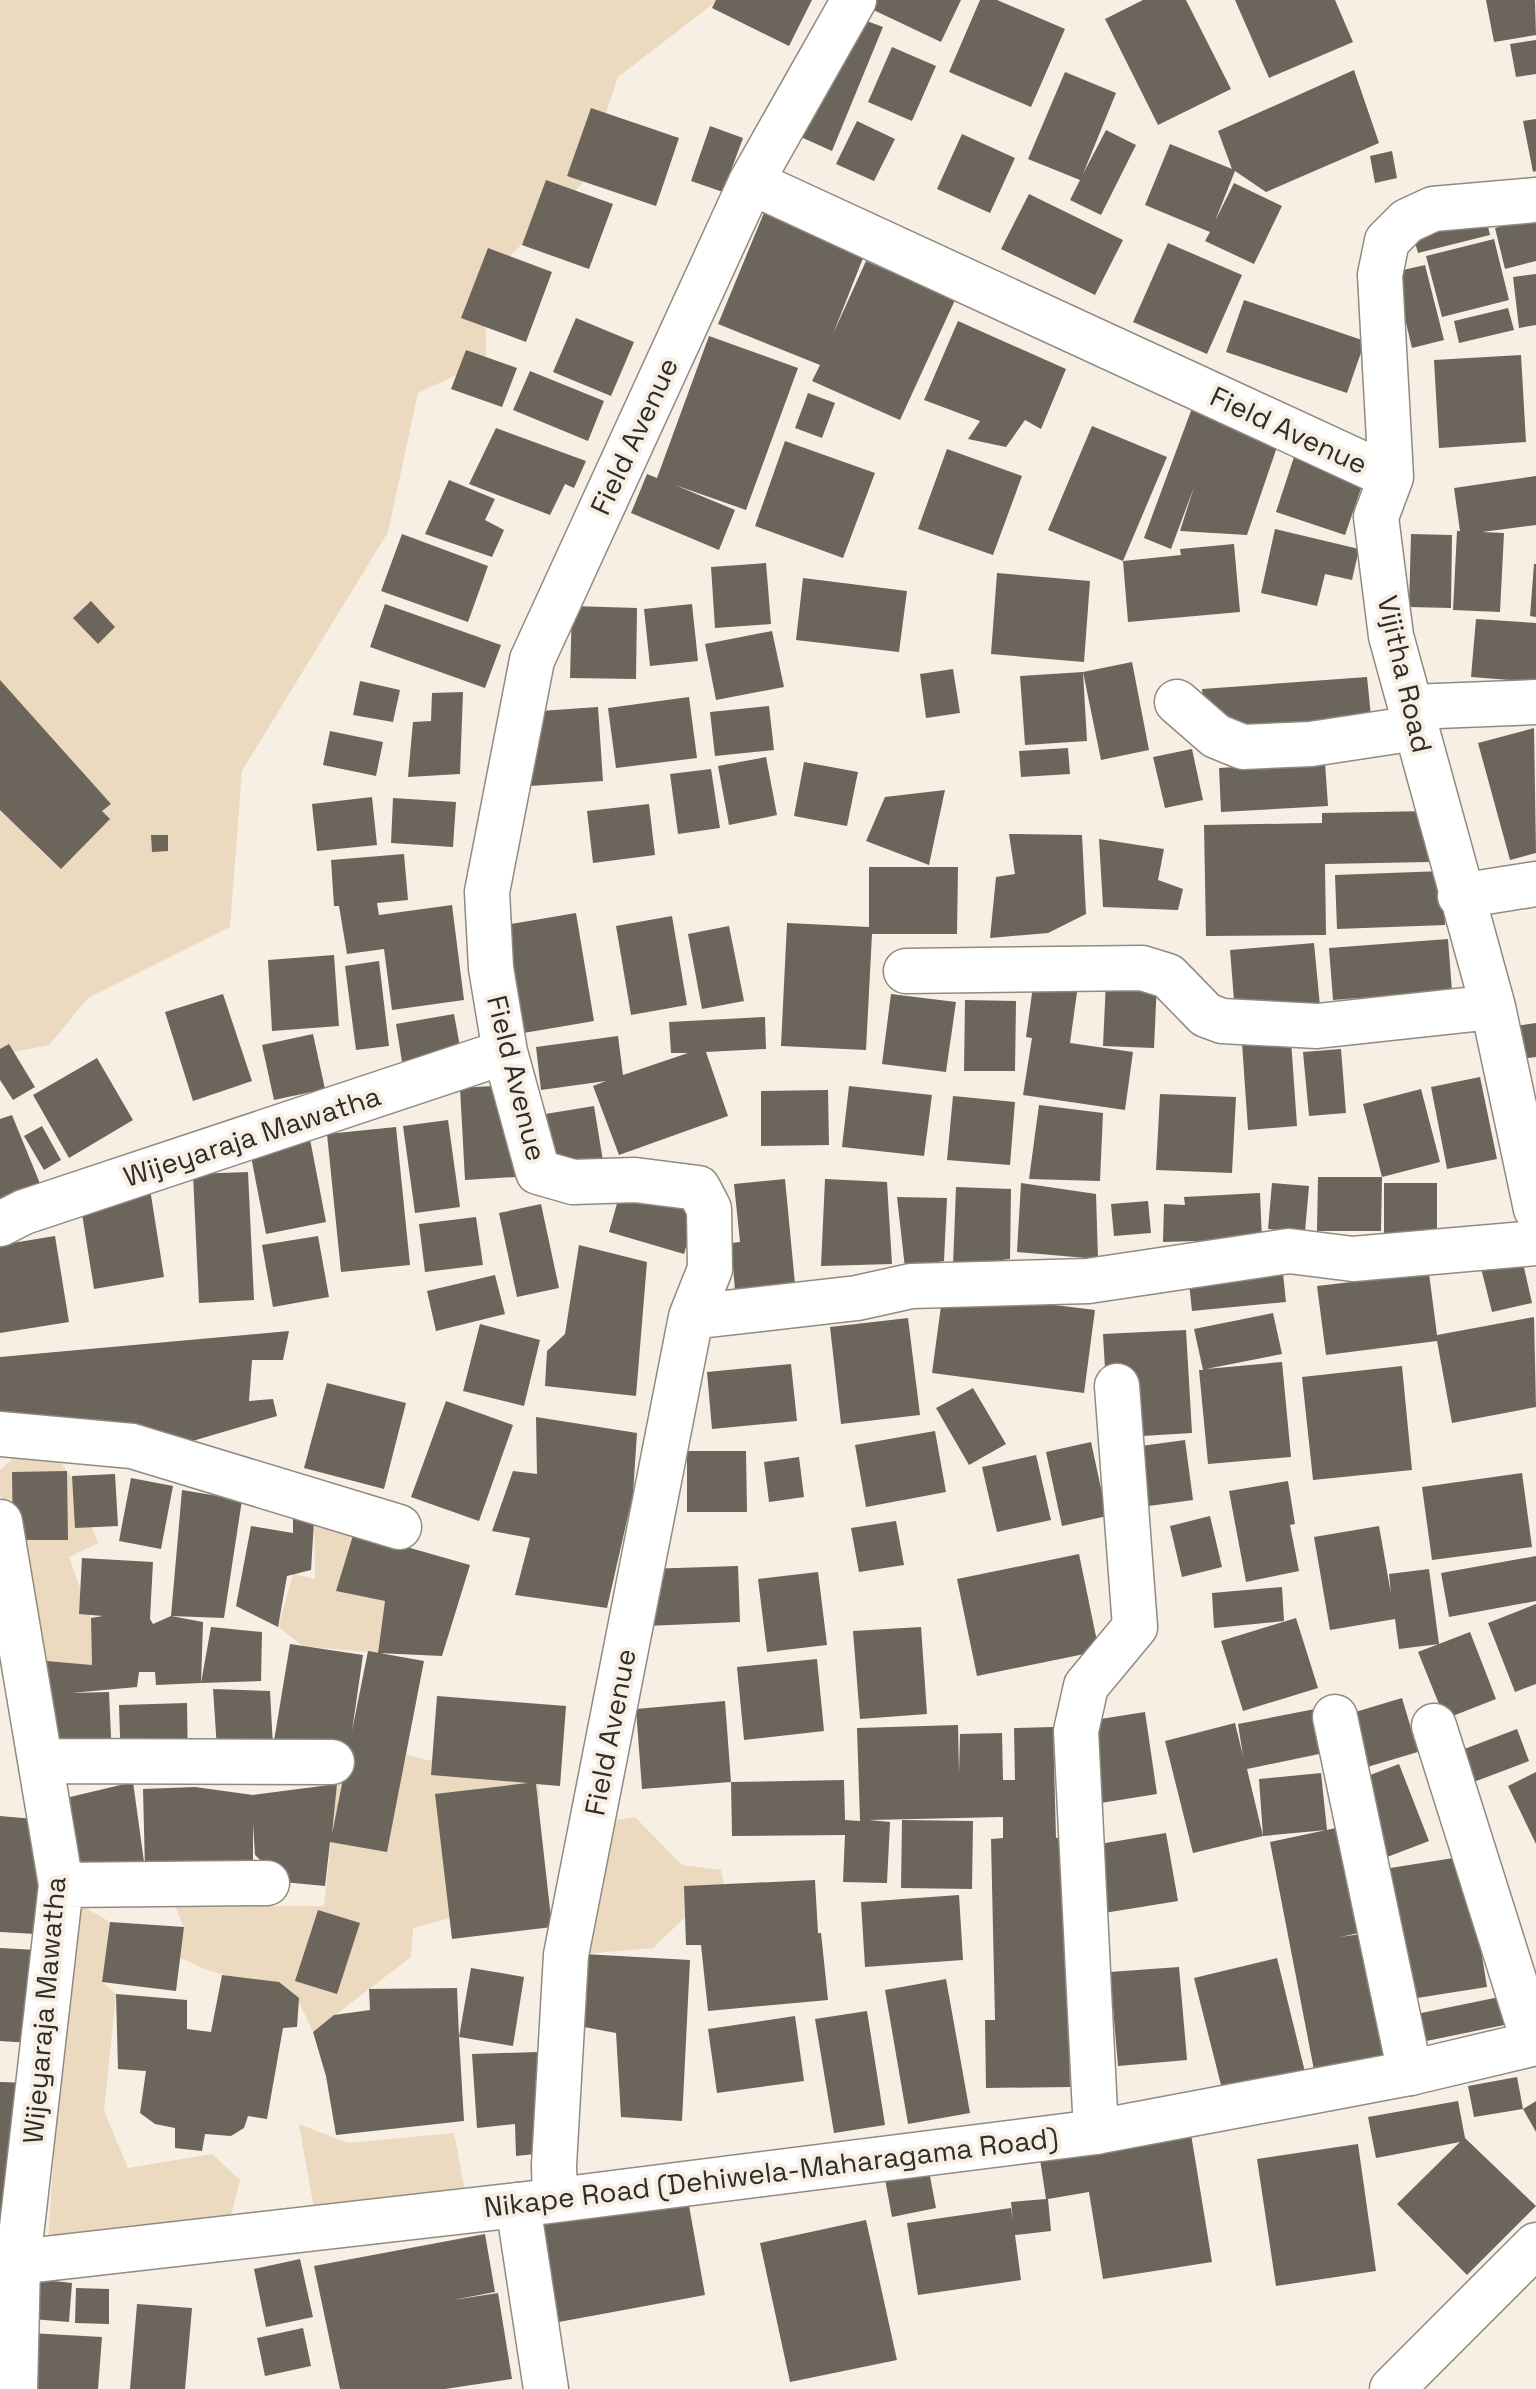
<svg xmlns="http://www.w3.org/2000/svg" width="1536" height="2389" viewBox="0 0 1536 2389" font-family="'Space Grotesk',sans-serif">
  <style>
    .green { fill: #ebd9c0 }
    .building { fill: #6c655c }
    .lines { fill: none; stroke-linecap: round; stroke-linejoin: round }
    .minor-casing { stroke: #918a80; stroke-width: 47 }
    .major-casing { stroke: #918a80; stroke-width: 47 }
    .minor { stroke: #fff; stroke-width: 44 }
    .major { stroke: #fff; stroke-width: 44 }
    .labels { text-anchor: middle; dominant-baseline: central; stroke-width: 8; stroke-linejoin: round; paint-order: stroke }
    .street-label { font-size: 28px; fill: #302d29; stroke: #f7efe4 }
  </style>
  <rect width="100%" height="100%" fill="#f7efe4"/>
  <path class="green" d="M0,0H718L618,77L582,184L485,281L486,361L418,393L388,532L242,771L230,927L88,998L49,1045L0,1055Z
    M52,1451L75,1482L98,1543L69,1557L91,1618L92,1665L47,1661L0,1493V1470L19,1453Z
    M314,1521L354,1532L336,1591L385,1601L378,1653L303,1646L278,1627L293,1574L315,1579Z
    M383,1747L426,1760L535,1762L540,1799L497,1807L461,1915L413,1928L411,1957L313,2032C285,1966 278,1990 221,1974C207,1971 194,1964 180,1958L184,1928L175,1906H324L337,1784Z
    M635,1817L682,1865L721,1870L727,1899L701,1902L653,1948L584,1954L602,1857L617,1820Z
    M72,1900L110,1922L102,1982L116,1994L104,2111L128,2168L212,2154L240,2180L230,2221L48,2239Z
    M299,2124L348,2143L454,2133L465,2191L314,2209Z"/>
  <path class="building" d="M716,0H812L789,46L712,8Z
    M868,0H961L941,42L865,6Z
    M980,0H997L1065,29L1031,107L949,72Z
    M1143,0H1186L1231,89L1158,125L1105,19Z
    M1235,0H1335L1353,42L1269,78Z
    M1486,0H1535L1536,35L1494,42Z
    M856,17L883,27L832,151L792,133Z
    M1536,40V74L1516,77L1510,44Z
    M892,47L936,66L912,121L868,102Z
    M1354,70L1379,143L1266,192L1235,171L1215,221L1234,183L1282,206L1254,264L1205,241L1210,232L1145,205L1170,144L1232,169L1218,131Z
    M1065,72L1116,93L1083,174L1106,130L1136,145L1101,215L1070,200L1080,180L1028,159Z
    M591,108L679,138L656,206L567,176Z
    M1536,119V171L1533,172L1523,121Z
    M857,121L895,139L874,181L836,164Z
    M710,126L743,138L723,192L691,181Z
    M962,134L1015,158L990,213L937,189Z
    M1392,151L1397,178L1375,183L1370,156Z
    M546,180L613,204L589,269L522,245Z
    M1029,194L1123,240L1095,295L1001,249Z
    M766,208L867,248L833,334L866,261L955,300L900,420L812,381L820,365L718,324Z
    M1484,210L1490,235L1418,253L1411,228Z
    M1536,217V261L1505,269L1495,228Z
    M1494,239L1509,300L1442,317L1426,256Z
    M1168,243L1242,275L1207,354L1133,322Z
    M488,248L552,272L526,342L461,318Z
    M1425,265L1444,340L1412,348L1394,272Z
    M1536,274V325L1519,328L1513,277Z
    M1244,300L1365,341L1347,393L1226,352Z
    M1508,308L1514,330L1459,343L1454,321Z
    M576,318L634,342L611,396L553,372Z
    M958,321L1066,369L1041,429L1025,420L1006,447L968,439L980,421L924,400Z
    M709,336L798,368L746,510L675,485L735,510L719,550L631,513L647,474L657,478Z
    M466,350L517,368L502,407L451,389Z
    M1521,355L1526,442L1439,448L1434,360Z
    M530,371L604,401L588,441L513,410Z
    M808,393L835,403L822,438L795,428Z
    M1195,400L1279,441L1247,535L1180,531L1194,487L1171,549L1144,538Z
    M1092,426L1167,457L1123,561L1048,530Z
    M496,428L586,461L574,488L565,484L550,515L469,484Z
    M785,441L875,473L843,558L755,526Z
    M947,449L1022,476L993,555L918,529Z
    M1294,457L1364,480L1345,535L1276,512Z
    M1536,476V525L1482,532L1504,533L1500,612L1453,610L1457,531H1460L1454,488Z
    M449,480L495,499L485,520L504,530L492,557L425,534Z
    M1275,529L1359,549L1352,580L1325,574L1317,606L1261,593Z
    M402,534L488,566L468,622L381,591Z
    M1411,534L1452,535L1451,608L1409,607Z
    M1234,544L1240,612L1128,622L1123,561L1181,555L1180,549Z
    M766,563L771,624L715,628L711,567Z
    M1534,564H1536V617L1530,616Z
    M997,573L1090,581L1084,662L991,654Z
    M803,578L907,591L899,652L796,640Z
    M91,601L115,627L98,644L73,618Z
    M385,604L501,645L485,688L370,647Z
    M692,604L698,661L650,666L644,609Z
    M572,606L637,608L636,679L570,678Z
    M1476,619L1536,623V682L1471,677Z
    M772,631L784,687L716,700L705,644Z
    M1132,662L1149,750L1101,760L1083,672Z
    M953,669L960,713L926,718L920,674Z
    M1083,672L1087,741L1025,745L1020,676Z
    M1367,677L1372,726L1235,735L1205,715L1202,689Z
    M0,680L111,804L102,811L110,819L61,869L0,810Z
    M360,681L400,690L393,722L353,715Z
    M463,692L460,774L408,777L413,722L431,721L432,693Z
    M689,697L697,758L616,768L608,708Z
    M769,706L774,750L715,756L710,712Z
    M598,707L603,781L530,786L525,712Z
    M1534,728L1536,853L1510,860L1478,743Z
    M330,731L383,742L376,776L323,765Z
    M1068,748L1070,774L1021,777L1019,751Z
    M1192,749L1203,800L1165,808L1153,757Z
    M766,757L777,815L729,825L718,766Z
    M804,762L858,772L847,826L794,816Z
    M1325,762L1328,806L1221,812L1219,768Z
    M711,769L720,828L678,834L670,774Z
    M945,790L929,865L866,841L885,797Z
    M372,797L377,845L317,851L312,804Z
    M393,798L456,802L453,847L391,843Z
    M649,804L655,855L593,863L587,811Z
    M1429,811L1430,862L1325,864L1326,935L1206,936L1204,825L1322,823V813Z
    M1009,834L1082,835L1086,914L1048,933L990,938L996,877L1015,874Z
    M151,835H168V851L152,852Z
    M1099,839L1164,849L1158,880L1183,889L1178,910L1103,907Z
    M404,854L408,900L377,903L379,915L452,905L464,1000L392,1010L384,949L347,954L339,906H334L331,860Z
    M869,867H958L957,934H872L866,1050L781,1046L787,923L869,927Z
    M1443,871L1445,925L1337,929L1335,875Z
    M576,913L594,1021L512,1035L494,927Z
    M672,916L687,1005L631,1015L616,926Z
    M729,926L744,1001L702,1009L688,934Z
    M1448,939L1452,991L1333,1000L1329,948Z
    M1314,943L1320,1006L1235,1013L1230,950Z
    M334,955L339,1026L272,1031L268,960Z
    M379,961L389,1046L356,1050L345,966Z
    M1034,979L1078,985L1070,1043L1133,1052L1125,1110L1023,1095L1032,1038L1026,1037Z
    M1106,981L1157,982L1154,1048L1103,1046Z
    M223,994L252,1081L193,1101L165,1012Z
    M891,994L956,1002L946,1072L882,1064Z
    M965,1000L1016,1001L1015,1071H964Z
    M454,1014L461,1052L402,1062L396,1024Z
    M765,1017L766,1049L706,1052L728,1116L619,1155L593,1086L606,1081L541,1090L536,1047L618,1036L623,1075L688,1053H671L669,1022Z
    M1536,1023V1057L1520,1059L1515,1026Z
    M313,1034L325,1089L274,1100L262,1045Z
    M1291,1040L1297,1126L1248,1130L1242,1043Z
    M9,1044L35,1087L13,1100L0,1080V1049Z
    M1341,1049L1346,1113L1309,1116L1303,1052Z
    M97,1058L133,1120L69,1158L33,1095Z
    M1480,1077L1497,1159L1447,1169L1431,1087Z
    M529,1084L533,1176L465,1180L460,1088Z
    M849,1086L932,1095L924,1156L842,1147Z
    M1421,1089L1440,1162L1382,1177L1381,1231H1317L1318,1177H1382L1363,1104Z
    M828,1090L829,1145L761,1146V1091Z
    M1160,1094L1236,1097L1232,1173L1156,1170Z
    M953,1096L1015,1102L1010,1165L947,1160Z
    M1039,1105L1103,1113L1100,1181L1029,1179Z
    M594,1106L603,1161L543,1171L533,1116Z
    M12,1115L41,1186L0,1202V1119Z
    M448,1120L460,1207L415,1213L403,1126Z
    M42,1126L61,1160L44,1170L24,1136Z
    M396,1127L410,1265L341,1272L327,1134Z
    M309,1134L326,1222L266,1234L249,1146Z
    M248,1172L254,1300L199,1303L193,1174Z
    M785,1179L795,1284L735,1290L731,1243L740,1242L734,1184Z
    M825,1179L887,1182L892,1264L821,1266Z
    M623,1182L699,1204L684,1254L609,1232Z
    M1021,1183L1096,1194L1098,1259L1017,1252Z
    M1272,1183L1309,1186L1305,1232L1268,1229Z
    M1384,1183H1437V1245L1384,1246Z
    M956,1187L1011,1189L1010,1259L953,1266Z
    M150,1189L164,1277L94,1289L80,1201Z
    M1260,1193L1262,1239L1163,1242L1164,1204L1185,1205L1184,1197Z
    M897,1197L947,1198L944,1261L905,1268Z
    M1148,1201L1151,1233L1114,1236L1111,1204Z
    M541,1204L559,1288L517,1297L499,1213Z
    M476,1217L483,1265L425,1272L419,1224Z
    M55,1236L69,1322L0,1333V1245Z
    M318,1236L329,1297L273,1307L262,1245Z
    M579,1245L647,1262L636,1396L545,1386L547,1351L565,1334Z
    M1521,1254L1532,1303L1492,1312L1480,1264Z
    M1282,1264L1286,1302L1192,1311L1188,1273Z
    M1429,1273L1437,1335L1534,1317L1536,1407L1452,1423L1437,1341L1326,1355L1317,1286Z
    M495,1275L505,1314L436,1331L427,1291Z
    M943,1291L1095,1310L1084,1393L932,1373Z
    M1273,1313L1282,1354L1206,1369L1282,1362L1291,1457L1208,1464L1199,1370H1203L1194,1329Z
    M908,1318L920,1415L841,1424L830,1327Z
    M480,1324L540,1340L524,1406L463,1391Z
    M1186,1330L1192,1433L1109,1438L1103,1334Z
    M289,1331L283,1360H252L249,1401L273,1399L277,1416L179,1445L0,1419V1357Z
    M791,1364L797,1421L712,1429L707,1372Z
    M1402,1366L1412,1470L1313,1480L1302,1377Z
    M327,1383L406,1403L384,1489L304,1468Z
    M973,1388L1006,1444L969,1465L936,1408Z
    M446,1401L513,1425L479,1521L411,1497Z
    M536,1417L637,1433L633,1494L607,1608L515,1595L530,1538L492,1531L513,1471L537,1474Z
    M935,1431L946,1492L866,1507L855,1445Z
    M1185,1440L1193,1500L1134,1508L1126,1448Z
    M1091,1442L1107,1516L1062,1526L1046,1452Z
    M687,1451H746L747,1512H687Z
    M1036,1455L1051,1520L997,1532L982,1467Z
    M799,1457L804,1497L769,1502L764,1462Z
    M67,1471L68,1540H13L12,1472Z
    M1522,1473L1532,1547L1432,1560L1422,1487Z
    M115,1474L118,1526L75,1528L72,1476Z
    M131,1478L173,1486L161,1549L119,1541Z
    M1288,1481L1295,1524L1290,1525L1299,1571L1246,1582L1229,1491Z
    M182,1490L242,1500L224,1618L171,1616L203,1622L201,1683L156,1685L155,1672H139L137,1687L71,1693L109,1692L112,1759L54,1761L47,1661L92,1665L91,1618L103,1616L79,1614L82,1558L153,1562L150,1619L153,1624L171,1616Z
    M293,1514L314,1521L311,1570L287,1576L278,1627L236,1606L251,1526L293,1533Z
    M1210,1516L1222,1567L1182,1577L1170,1526Z
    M896,1521L904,1565L859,1572L851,1528Z
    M1379,1526L1391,1594L1389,1574L1429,1569L1439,1644L1399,1649L1395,1619L1330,1630L1314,1537Z
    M354,1532L470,1565L442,1656L378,1653L385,1601L336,1591Z
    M1079,1554L1099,1651L977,1676L957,1579Z
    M1536,1556V1601L1449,1617L1441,1573Z
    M738,1566L740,1622L646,1626L645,1569Z
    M818,1572L827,1645L767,1652L758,1579Z
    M1282,1587L1284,1621L1214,1628L1212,1593Z
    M1536,1604V1684L1515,1692L1488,1623Z
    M1296,1618L1318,1688L1243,1711L1221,1641Z
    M211,1627L262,1632L261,1681L201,1683Z
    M921,1627L927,1714L860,1719L853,1631Z
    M1470,1632L1496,1699L1445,1719L1418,1652Z
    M290,1644L363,1655L352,1731L368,1651L424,1661L387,1852L330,1842L325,1886L283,1882L255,1855L253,1824V1873L80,1872L70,1797L133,1782L145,1869L143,1789L195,1787L253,1795L337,1784L332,1834L347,1759L273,1747Z
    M817,1659L824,1731L744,1740L737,1667Z
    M213,1689L270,1691L273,1747L217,1749Z
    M437,1696L566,1706L560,1786L536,1784L552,1927L452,1939L435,1794L528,1783L431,1775Z
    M1402,1698L1418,1752L1357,1770L1342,1716Z
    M725,1701L731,1782L642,1789L636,1709Z
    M187,1703L188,1767L121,1768L119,1705Z
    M1315,1709L1324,1753L1247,1769L1263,1836L1193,1853L1165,1741L1235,1723L1243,1756L1238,1724Z
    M1145,1712L1157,1794L1088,1805L1075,1723Z
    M958,1725L959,1774L960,1734L1002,1733L1003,1780H1015L1014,1728L1053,1727L1056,1838L1065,1837L1070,2087L986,2088L985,2020H995L991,1839L1003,1838V1817L869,1820L890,1822L887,1883L843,1882L845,1835L732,1836L731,1782L844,1780L845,1820L860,1821L857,1728Z
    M1517,1729L1529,1761L1458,1788L1446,1756Z
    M1399,1764L1429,1841L1374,1862L1344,1785Z
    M1536,1772V1844L1508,1786Z
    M1321,1773L1327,1830L1263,1836L1259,1779Z
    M0,1816L45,1820L36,1934L0,1932Z
    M902,1820L973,1821L972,1889L901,1888Z
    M1350,1825L1373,1930L1340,1937L1367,1933L1391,2055L1314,2070L1270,1842Z
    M1166,1833L1178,1901L1104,1913L1093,1845Z
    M1466,1856L1487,1987L1404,2000L1384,1869Z
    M815,1880L818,1933H821L828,2000L708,2011L701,1945H686L684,1886Z
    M959,1895L963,1960L865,1967L861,1902Z
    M318,1910L360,1923L337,1994L295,1981Z
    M110,1922L184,1927L176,1991L102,1982Z
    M0,1948L37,1950L31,2043L0,2041Z
    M584,1954L690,1960L682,2121L621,2117L616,2033L584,2027Z
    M1277,1958L1305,2072L1223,2093L1194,1978Z
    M1179,1967L1187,2060L1118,2066L1110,1972Z
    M471,1968L524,1977L513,2046L459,2037L464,2121L336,2135L326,2076L313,2032L334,2015L370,2010L369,1989L457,1988L459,2037Z
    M222,1975L279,1982L299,1998L297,2027L283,2028L267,2119L248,2116L244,2128L231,2136L205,2134L202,2151L175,2148V2128L155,2124L140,2113L146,2071L118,2069L116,1994L187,2000V2029L211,2032Z
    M946,1979L970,2113L908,2124L885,1990Z
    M1509,1995L1514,2023L1407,2045L1402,2017Z
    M867,2011L885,2125L834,2133L815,2019Z
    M795,2016L804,2081L717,2093L708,2029Z
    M537,2052L545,2153L516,2156L515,2124L477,2128L472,2054Z
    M1517,2077L1523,2109L1474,2117L1468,2086Z
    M0,2082L35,2083L21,2214L0,2213Z
    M1458,2101L1465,2138L1536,2206L1467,2275L1397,2204L1460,2142L1376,2158L1368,2117Z
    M1536,2101V2132L1523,2109Z
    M1190,2128L1212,2262L1103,2279L1089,2192L1048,2199L1051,2231L1015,2235L1021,2280L918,2295L907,2223L1011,2208L1013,2221L1011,2202L1046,2199L1038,2146Z
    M1358,2144L1376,2271L1276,2286L1257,2159Z
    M929,2171L936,2208L892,2217L885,2179Z
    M688,2200L705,2295L548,2324L527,2211Z
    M866,2220L897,2360L790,2382L760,2243Z
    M485,2234L495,2292L453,2300L498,2293L512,2379L445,2389H340L314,2266Z
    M300,2259L313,2317L266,2327L254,2269Z
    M35,2279L72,2283L69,2322L32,2319Z
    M76,2288L109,2289V2324L75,2323Z
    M137,2304L192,2308L185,2389H130Z
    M303,2328L311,2366L265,2376L257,2338Z
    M30,2333L102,2337L98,2389H26Z"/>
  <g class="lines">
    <g class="minor-casing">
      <path id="minor" d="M751,182L1391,477
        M1536,200L1433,209L1407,221L1387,241L1380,275L1391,477L1376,517L1391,636L1493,1007L1536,1209
        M1177,702L1216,736L1243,747L1311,744L1416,728
        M1411,707L1536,702
        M1460,896L1536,884
        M906,971L1142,968L1168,976L1206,1015L1222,1021L1317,1026L1493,1007
        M0,1224L24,1212L505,1052
        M691,1317L857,1298L911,1286L1088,1281L1289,1251L1353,1259L1536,1243
        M0,1434L132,1446L399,1527
        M0,1522L61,1885L18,2262L15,2389
        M1335,1717L1410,2073
        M1434,1726L1534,2043
        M43,1761L332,1762
        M61,1885L267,1883
        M1096,2132L1076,1731L1086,1686L1135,1627L1117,1386
        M555,2199L554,2165L566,1955L691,1317L710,1269L709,1209L698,1188L635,1180L573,1182L538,1172L505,1052L491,968L487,892L532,660L751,182L854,0
        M518,2205L546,2389"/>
    </g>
    <g class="major-casing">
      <path id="major" d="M0,2260L18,2262L518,2205L1096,2132L1410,2073L1536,2043
        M1392,2389L1536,2245"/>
    </g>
    <use href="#minor" class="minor"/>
    <use href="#major" class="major"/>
  </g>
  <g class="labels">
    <g class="street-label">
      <text transform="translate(1289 430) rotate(25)">Field Avenue</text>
      <text transform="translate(634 436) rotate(-65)">Field Avenue</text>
      <text transform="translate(1405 674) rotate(77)">Vijitha Road</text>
      <text transform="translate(517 1078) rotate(76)">Field Avenue</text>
      <text transform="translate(252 1136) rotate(-18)">Wijeyaraja Mawatha</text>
      <text transform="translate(610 1732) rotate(-79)">Field Avenue</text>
      <text transform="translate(44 2010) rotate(-85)">Wijeyaraja Mawatha</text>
      <text transform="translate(771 2172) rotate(-7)">Nikape Road (Dehiwela-Maharagama Road)</text>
    </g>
  </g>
</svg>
